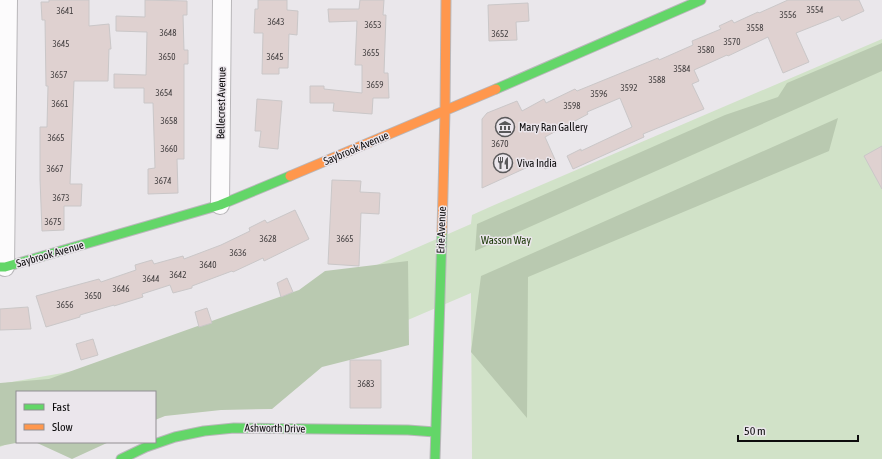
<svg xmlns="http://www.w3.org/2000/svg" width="882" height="459" viewBox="0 0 882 459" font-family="'Asap Condensed',sans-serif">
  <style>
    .green { fill: #d1e2c8 }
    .forest { fill: #b9c9b0 }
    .building { fill: #dfd1d0; stroke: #cac7c8 }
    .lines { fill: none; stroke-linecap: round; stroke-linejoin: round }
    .street-casing { stroke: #b9b7ba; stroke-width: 20 }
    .fast-casing { stroke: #b9b7ba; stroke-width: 11 }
    .slow-casing { stroke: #b9b7ba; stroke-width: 11 }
    .street { stroke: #fcfbfc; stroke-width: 18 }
    .fast { stroke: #63d668; stroke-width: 9 }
    .slow { stroke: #ff974d; stroke-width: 9 }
    .labels { text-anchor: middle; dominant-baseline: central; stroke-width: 3; stroke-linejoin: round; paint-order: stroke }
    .number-label { font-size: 9px; fill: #423e3f }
    .street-label { font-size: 11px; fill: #0d0c0d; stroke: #ebe6ec }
    .poi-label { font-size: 11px; fill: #0d0c0d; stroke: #ebe6ec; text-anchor: start }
    .park-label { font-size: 11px; fill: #163400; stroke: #ebe6ec }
  </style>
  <rect width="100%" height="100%" fill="#eae7eb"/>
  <path class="green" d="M882,39V459H472L471,293L361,340L155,392H17L9,443L0,447V384L74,371L336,283L471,224L472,215L492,206Z"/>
  <path class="forest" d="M882,43V71L475,251L477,224L725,115L778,97L787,83Z
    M838,118L829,151L528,277L527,418L471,352L481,276Z
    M408,261L409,345L322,367L272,409L221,410L165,416L155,420V392H17V442H21L0,446V383L49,379L299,290L325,271Z
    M35,442H109L72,459Z"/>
  <path class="building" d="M49,0H89V26L109,24L111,49H109L108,81H74L70,184H82L81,206H64V230L42,231L40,179V127H47L48,86H46L45,20H42L41,2H49Z
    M145,0L187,1V15H183L184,50H188V64H184V159H177L178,193L148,194V169L155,168L153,103H144V88H114V74L146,75L147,32L116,31V16L145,17Z
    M258,0H287V10L298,11L297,35L289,34L288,68H279V74H262L263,33H254L255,9H258Z
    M360,0H384L383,15H386L384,73H388L389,98H373L372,114L333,111L334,103H310V86H324V89L362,93V65H355L357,21L329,22L328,9H359Z
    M788,0H859L864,11L842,21L839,16L796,33L809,62L783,73L768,37L728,56L727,55L694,70L699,81L692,84L704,109L643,134L644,137L573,169L567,156L581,149V151L632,127L620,98L587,112L588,114L545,137L557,164L545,169L541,161L482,188V119L487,113L517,101L522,111L544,99L546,103L575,89L577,91L658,58L659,60L693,45L692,41L721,29L719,26L732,20L734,23L758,12L759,13Z
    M528,3L529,21L516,22L517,40L489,41L488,5Z
    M257,99L282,101L278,149L259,147L261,131H255Z
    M882,146V189L864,156Z
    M332,180L361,181L360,192L380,193L379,214L361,213L359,266L328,264Z
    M295,210L309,239L264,261L263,258L233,272L232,271L192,286V288L173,293L170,285L142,294L143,297L114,306V305L80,315V317L46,327L36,296L99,279L101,282L136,270L135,265L152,260L154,264L183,256L184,259L221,245L250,231L249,228L265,220L267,223Z
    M287,278L293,292L281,297L277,283Z
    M28,307L31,329L0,330V309Z
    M207,308L212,323L199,327L195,312Z
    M93,339L98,355L81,360L76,344Z
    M350,360H381V408H350Z"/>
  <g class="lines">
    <g class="street-casing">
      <path id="street" d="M220,205L222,0
        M5,267L8,0"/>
    </g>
    <g class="fast-casing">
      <path id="fast" d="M496,89L701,0
        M0,267H5L220,205L290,176
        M121,459L146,447L175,437L204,431L234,428L408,430L435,432
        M435,459L442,232"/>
    </g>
    <g class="slow-casing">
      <path id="slow" d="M290,176L496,89
        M442,232L445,111L446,0"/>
    </g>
    <use href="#street" class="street"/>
    <use href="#fast" class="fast"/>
    <use href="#slow" class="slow"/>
  </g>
  <defs>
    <g id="museum-ring" transform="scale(1)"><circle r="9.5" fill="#ebe6ec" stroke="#5a595b" stroke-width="1.5"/><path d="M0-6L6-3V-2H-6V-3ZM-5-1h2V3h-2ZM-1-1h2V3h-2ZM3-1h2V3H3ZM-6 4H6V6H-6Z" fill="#5a595b"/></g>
    <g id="restaurant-ring" transform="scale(1)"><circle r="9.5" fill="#ebe6ec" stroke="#5a595b" stroke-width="1.5"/><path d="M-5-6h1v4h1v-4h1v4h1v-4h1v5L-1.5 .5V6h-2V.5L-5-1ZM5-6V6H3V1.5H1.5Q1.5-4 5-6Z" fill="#5a595b"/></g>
  </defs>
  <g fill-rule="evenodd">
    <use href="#museum-ring" x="505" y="127"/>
    <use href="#restaurant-ring" x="503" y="163"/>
  </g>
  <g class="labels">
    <g class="number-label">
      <text x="815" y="10">3554</text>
      <text x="65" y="11">3641</text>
      <text x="788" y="15">3556</text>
      <text x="276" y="22">3643</text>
      <text x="373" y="25">3653</text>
      <text x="755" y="28">3558</text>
      <text x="168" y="33">3648</text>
      <text x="500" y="34">3652</text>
      <text x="732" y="42">3570</text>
      <text x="61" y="44">3645</text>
      <text x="706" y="50">3580</text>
      <text x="371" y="53">3655</text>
      <text x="167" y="57">3650</text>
      <text x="275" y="57">3645</text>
      <text x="682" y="69">3584</text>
      <text x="59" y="75">3657</text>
      <text x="657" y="80">3588</text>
      <text x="375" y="85">3659</text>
      <text x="629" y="88">3592</text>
      <text x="164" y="93">3654</text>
      <text x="599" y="94">3596</text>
      <text x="60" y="104">3661</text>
      <text x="572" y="106">3598</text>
      <text x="169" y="121">3658</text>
      <text x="56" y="138">3665</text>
      <text x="500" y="144">3670</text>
      <text x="169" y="149">3660</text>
      <text x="55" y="169">3667</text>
      <text x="163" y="181">3674</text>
      <text x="61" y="198">3673</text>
      <text x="53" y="222">3675</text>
      <text x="268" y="239">3628</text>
      <text x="345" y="239">3665</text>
      <text x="238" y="253">3636</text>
      <text x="208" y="265">3640</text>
      <text x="178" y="275">3642</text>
      <text x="151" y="279">3644</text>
      <text x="121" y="289">3646</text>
      <text x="93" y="296">3650</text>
      <text x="65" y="305">3656</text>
      <text x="366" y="384">3683</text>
    </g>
    <g class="street-label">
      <text transform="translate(221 103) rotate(-89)">Bellecrest Avenue</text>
      <text transform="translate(356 148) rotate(-23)">Saybrook Avenue</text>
      <text transform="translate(441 230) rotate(-88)">Erie Avenue</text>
      <text transform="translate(50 254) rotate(-16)">Saybrook Avenue</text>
      <text transform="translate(275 428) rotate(1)">Ashworth Drive</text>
    </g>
    <g class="poi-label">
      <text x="519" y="127">Mary Ran Gallery</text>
      <text x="517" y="163">Viva India</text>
    </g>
    <g class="park-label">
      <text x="506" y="240">Wasson Way</text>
    </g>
  </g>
  <rect x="16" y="391" width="140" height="52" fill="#ebe6ec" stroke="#928f93"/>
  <rect x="24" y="404" width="20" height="6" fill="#63d668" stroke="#928f93"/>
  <text x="52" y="411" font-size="12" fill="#0d0c0d">Fast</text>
  <rect x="24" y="424" width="20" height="6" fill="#ff974d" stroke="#928f93"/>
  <text x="52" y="431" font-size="12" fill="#0d0c0d">Slow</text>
  <path d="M738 435v6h120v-6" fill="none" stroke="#0d0c0d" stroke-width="2"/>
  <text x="744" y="435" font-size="12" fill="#0d0c0d" stroke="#ebe6ec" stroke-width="3" paint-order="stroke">50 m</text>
</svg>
